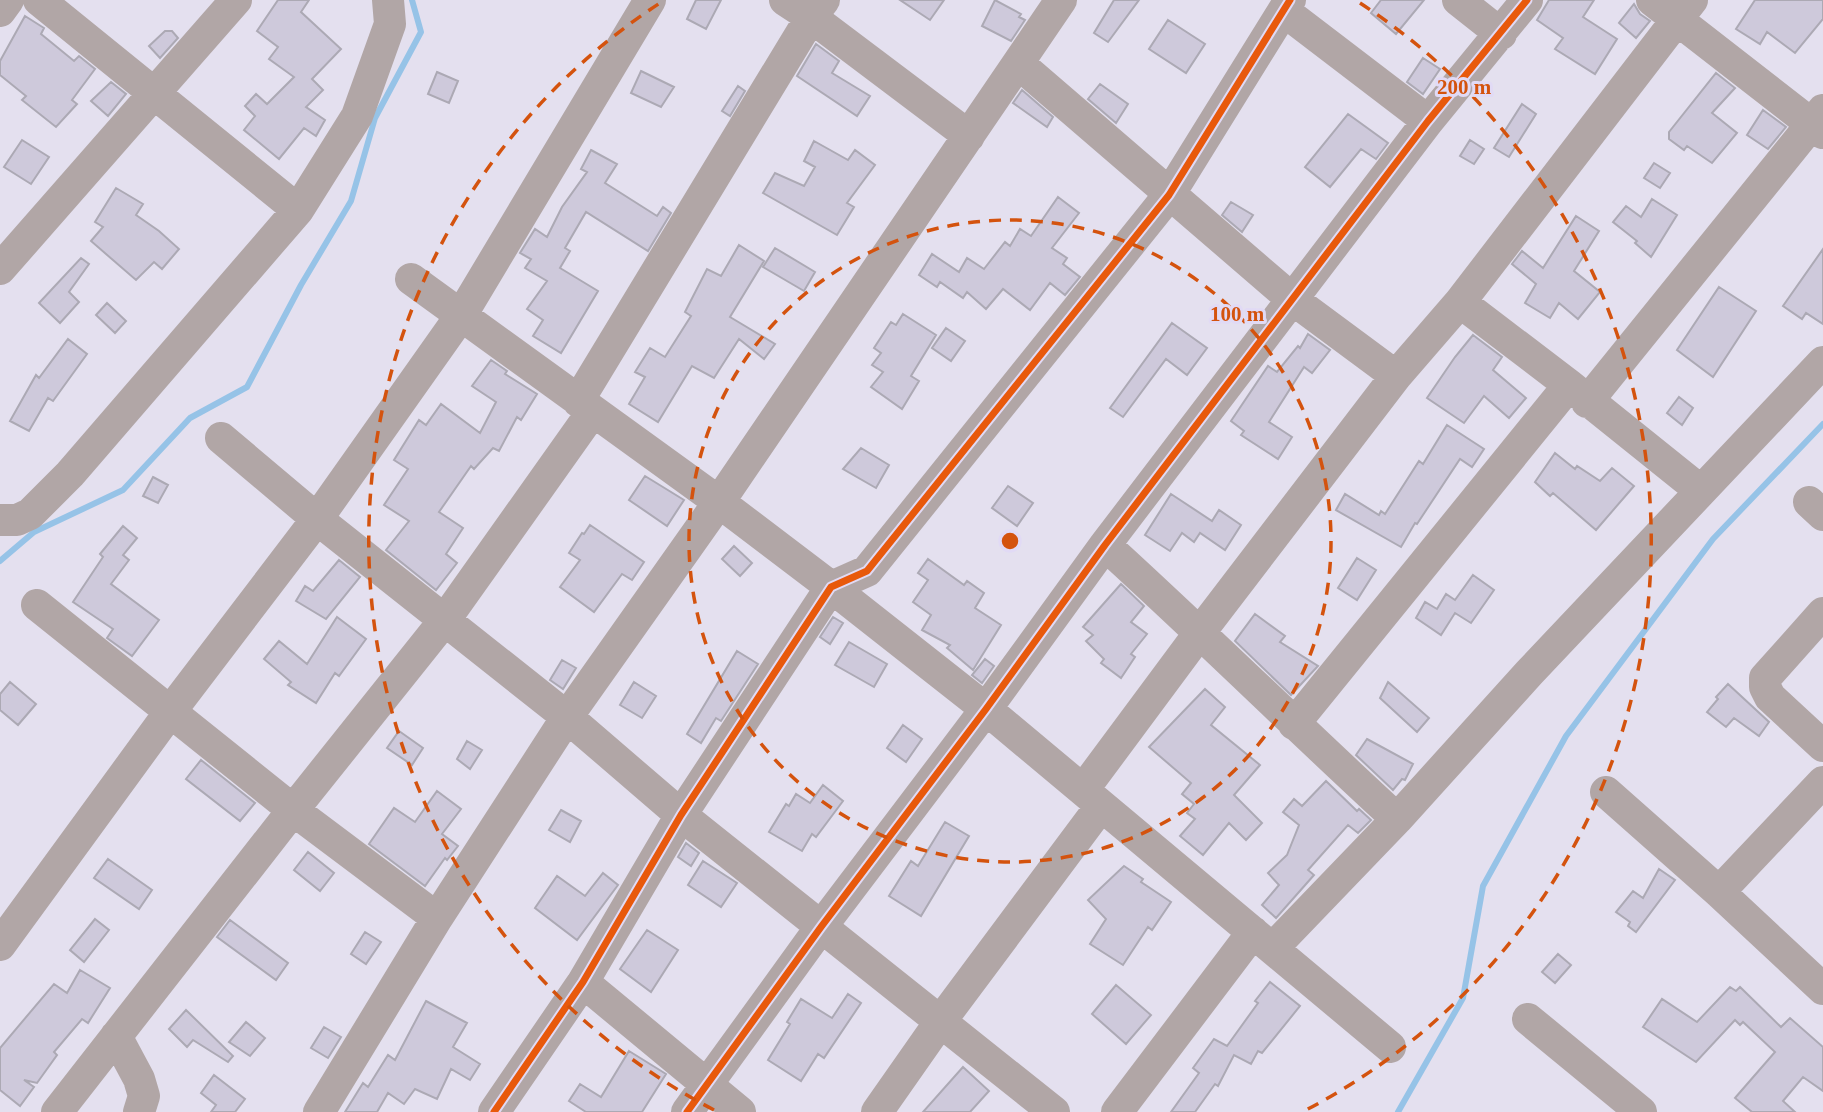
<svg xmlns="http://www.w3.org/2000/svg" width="1823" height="1112" viewBox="0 0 1823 1112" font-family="Georgia,serif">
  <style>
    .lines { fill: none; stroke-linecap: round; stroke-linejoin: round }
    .stream { stroke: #96c3e7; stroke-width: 6 }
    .building { fill: #cec9db; stroke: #aca9b4; stroke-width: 2 }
    .minor { stroke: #b1a6a6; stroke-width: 32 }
    .cycleway-casing { stroke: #e1daf5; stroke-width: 11 }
    .cycleway { stroke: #e8590c; stroke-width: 7 }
    .ring { fill: none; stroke: #d4530e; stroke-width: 3.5; stroke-dasharray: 12 9 }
    .centre { fill: #d4530e; stroke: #e1daf5; stroke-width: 3.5 }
    .ring-label { font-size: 21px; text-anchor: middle; font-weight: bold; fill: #d4530e; stroke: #e1daf5; stroke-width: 6; stroke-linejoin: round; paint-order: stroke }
  </style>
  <rect width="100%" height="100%" fill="#e4e0ef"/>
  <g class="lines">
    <path class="stream" d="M0,561L34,532L123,490L190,418L247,387L301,285L351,201L375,118L421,32L412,0
      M1398,1112L1463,998L1483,886L1566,736L1713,539L1823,424"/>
  </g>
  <path class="building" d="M278,0H309L301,12L341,49L312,79L323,90L306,107L325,120L316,136L304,128L279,159L244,130L255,116L245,106L256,94L267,104L294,77L269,59L278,47L257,31Z
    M696,0H721L706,29L687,19Z
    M900,0H944L930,20Z
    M995,0L1021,14L1019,17L1025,20L1011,41L982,26Z
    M1114,0H1139L1108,42L1094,33Z
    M1381,0H1424L1396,34L1371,13Z
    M1549,0H1594L1583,17L1617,39L1595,74L1555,49L1563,38L1537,20Z
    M1755,0H1823V19L1795,53L1767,32L1760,44L1736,29Z
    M1634,4L1640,14L1650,21L1636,38L1619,23Z
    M25,16L44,28L41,34L74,61L79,56L95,69L72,100L77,104L56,127L22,100L26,96L0,75V61Z
    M1168,20L1205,44L1186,73L1149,49Z
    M165,31H172L178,38L160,58L149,46Z
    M816,44L839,61L832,73L870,96L857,116L797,76Z
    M1423,58L1440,69L1423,94L1407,82Z
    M641,71L674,87L661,107L631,93Z
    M437,72L458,81L449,103L428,94Z
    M1716,73L1735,88L1712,113L1737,133L1712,163L1687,146L1684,150L1669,139V132Z
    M111,82L126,94L108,116L91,101Z
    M1100,84L1128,104L1116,123L1088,99Z
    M738,86L745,91L730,116L722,111Z
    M1022,90L1053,117L1047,127L1013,103Z
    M1522,104L1536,114L1509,157L1494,148Z
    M1763,110L1786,127L1768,149L1747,135Z
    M1348,114L1388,143L1376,159L1361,149L1330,187L1305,167Z
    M22,140L49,157L31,184L4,167Z
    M1470,140L1484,149L1474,164L1460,156Z
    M814,141L848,160L855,150L875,165L847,203L854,207L837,235L763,193L775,173L804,186L815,167L804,161Z
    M591,150L617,164L605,183L657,216L663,207L671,213L648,251L586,212L565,248L570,251L560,268L598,291L561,353L533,336L543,320L527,309L547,281L525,268L531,259L520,253L535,229L547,237L562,207L587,172L581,169Z
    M1654,163L1670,173L1660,188L1644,178Z
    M116,188L143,204L136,215L159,231L179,249L162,269L154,262L136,280L91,241L103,227L95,222Z
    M1058,197L1079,213L1052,248L1067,258L1063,264L1080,277L1065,295L1050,283L1030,310L1003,289L986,309L967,292L963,298L940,282L937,287L919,275L932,254L959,272L967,258L984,269L1005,242L1010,246L1020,229L1031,236Z
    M1652,199L1677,215L1651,257L1635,243L1637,241L1613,222L1626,206L1641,217Z
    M1231,202L1253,215L1242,232L1222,215Z
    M1576,216L1599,231L1574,271L1600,292L1578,319L1559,303L1550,318L1525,303L1536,284L1512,264L1522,251L1543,268Z
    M739,245L764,261L730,317L775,344L764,359L739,339L714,378L692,366L658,422L629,404L645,377L635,372L650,348L665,357L691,316L685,312L707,269L721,276Z
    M775,248L815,272L804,291L763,267Z
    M1823,249V324L1806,313L1802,319L1783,306Z
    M81,258L89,264L69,292L79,302L60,323L39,303Z
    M1719,287L1756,311L1713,377L1677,350Z
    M107,303L126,321L115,333L96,315Z
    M903,314L936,335L911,376L919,381L902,409L871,387L883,372L872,365L881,353L874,348L891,322L896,325Z
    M1172,323L1207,348L1187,375L1166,359L1123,417L1110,408Z
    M946,328L965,341L951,361L932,348Z
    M1308,334L1330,350L1312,373L1304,367L1269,422L1292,437L1278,459L1241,435L1244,431L1231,421L1268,366L1277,372L1298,346L1300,348Z
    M1473,335L1502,357L1493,370L1526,398L1509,418L1484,396L1464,423L1427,398L1455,357Z
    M68,339L87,354L53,401L48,398L29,431L10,421L36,375L39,378Z
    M491,360L507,371L505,374L537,394L521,420L517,417L499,451L493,448L474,469L471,466L439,512L463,528L446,554L457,563L436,590L386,550L409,521L384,505L408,469L394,460L419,420L426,425L441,404L480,433L496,402L472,386Z
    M1679,397L1693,408L1682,425L1667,413Z
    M1447,425L1484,449L1472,467L1460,459L1417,524L1415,523L1401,547L1336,510L1345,494L1379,515L1381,511L1385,514L1419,461L1423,464Z
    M861,448L889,465L876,488L843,469Z
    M1555,453L1575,469L1577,466L1600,481L1612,468L1634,486L1596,530L1553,493L1550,496L1535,482Z
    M645,476L684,500L667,526L629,500Z
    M153,477L168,485L158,503L143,496Z
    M1008,486L1033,503L1017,526L992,508Z
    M1171,494L1212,521L1219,510L1241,525L1225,550L1200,533L1194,542L1182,533L1170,551L1145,535Z
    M590,525L644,562L632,580L622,574L594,612L560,587L580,560L569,553L582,533L584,534Z
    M123,526L137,538L123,555L129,560L111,584L159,620L132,656L107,638L113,629L73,602L103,557L100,554Z
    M734,546L752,563L740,576L722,559Z
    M1357,558L1376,570L1357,600L1338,588Z
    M928,559L964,585L967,581L984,593L975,608L1001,625L973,670L947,648L950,645L922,630L931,615L913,602L928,580L918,573Z
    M339,560L360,577L326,619L296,601L305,586L313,591Z
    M1473,575L1494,590L1471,623L1455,613L1441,635L1416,618L1425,602L1437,609L1446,594L1455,600Z
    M1121,584L1144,606L1131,622L1147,634L1131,654L1135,657L1121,678L1101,663L1104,659L1086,641L1093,635L1083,627Z
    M1255,614L1285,636L1280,642L1318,666L1291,695L1235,641Z
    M337,617L366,639L339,676L335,673L316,703L288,685L291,682L264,659L279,641L307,664Z
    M833,617L843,623L830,644L820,637Z
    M849,642L887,664L874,687L835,665Z
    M737,651L758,664L721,721L716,718L701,743L687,734Z
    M985,659L994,666L982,683L972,675Z
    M562,660L576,668L563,689L550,680Z
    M10,682L36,704L18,725L0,710V694Z
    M634,682L656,696L642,718L620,705Z
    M1388,682L1429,718L1417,732L1380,698Z
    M1728,684L1769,722L1759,736L1734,718L1726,727L1707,712L1718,699L1716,697Z
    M1205,689L1225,707L1211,725L1260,765L1234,795L1262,823L1246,840L1229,823L1203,855L1180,836L1195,819L1187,813L1194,804L1182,794L1191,783L1149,747Z
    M903,725L922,739L906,762L887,748Z
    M399,731L423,748L412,765L387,748Z
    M1367,739L1413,764L1405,780L1402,779L1393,790L1356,755Z
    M467,741L482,750L470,769L457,759Z
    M201,760L255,803L240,821L186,779Z
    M1326,781L1357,811L1359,809L1371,820L1358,833L1348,825L1308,870L1314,875L1276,918L1262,905L1279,885L1268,873L1287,855L1299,825L1283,812L1294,799L1302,806Z
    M823,785L843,801L816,837L812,834L802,851L769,832L786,804L789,806L796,794L810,803Z
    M437,791L461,809L442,834L458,846L447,860L445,858L425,886L369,844L394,808L415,822Z
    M561,810L581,821L570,842L549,830Z
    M945,822L969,836L921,916L889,896L911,861L918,866Z
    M686,843L699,853L691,866L678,857Z
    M308,852L334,873L320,891L294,870Z
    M108,859L152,890L139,909L94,878Z
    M703,861L737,883L721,907L688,885Z
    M1124,866L1143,879L1141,882L1171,902L1152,930L1148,927L1123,965L1090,944L1106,919L1088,900Z
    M1659,869L1675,880L1636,932L1628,926L1630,922L1616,912L1633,891L1643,898Z
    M603,873L618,885L577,940L535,908L557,876L585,896Z
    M95,919L109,930L84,962L70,950Z
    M230,920L288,963L276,980L217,937Z
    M647,930L678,950L651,992L620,969Z
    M365,932L381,942L366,964L351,954Z
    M1558,954L1571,965L1555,983L1542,972Z
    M80,970L110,988L88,1023L82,1019L54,1052L57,1055L37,1083L24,1080L34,1087L20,1106L0,1090V1048L54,984L67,993Z
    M1270,982L1300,1006L1262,1053L1258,1051L1251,1064L1234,1055L1218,1086L1215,1084L1195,1112H1171L1199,1073L1193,1068L1214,1039L1227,1046L1258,1003L1255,1001Z
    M1116,985L1151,1015L1126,1044L1092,1014Z
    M1730,987L1736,991L1740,987L1781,1027L1790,1018L1823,1047V1091L1803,1077L1783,1101L1795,1112H1752L1735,1098L1775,1052L1743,1022L1740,1025L1735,1020L1696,1062L1643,1027L1662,999L1697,1022Z
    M848,994L861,1003L824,1058L818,1054L801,1081L768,1060L790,1024L787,1022L801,999L832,1018Z
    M426,1001L467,1023L453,1047L480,1064L470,1080L451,1069L437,1099L415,1089L404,1104L388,1093L377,1112H345L363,1083L368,1087L388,1055L395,1060Z
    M186,1010L233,1056L228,1062L193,1040L187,1047L169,1029Z
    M246,1022L265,1038L250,1056L229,1042Z
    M324,1027L341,1037L328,1058L311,1048Z
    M629,1051L666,1074L642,1112H586L569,1101L580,1084L601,1097Z
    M963,1067L989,1091L970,1112H923Z
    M214,1075L245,1099L235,1112H211L216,1105L201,1093Z"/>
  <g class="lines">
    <path class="minor" d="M39,0L298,210
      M785,0L811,17L969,136
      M1458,0L1501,34
      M1652,0L1823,133
      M0,11L8,0
      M1284,11L1428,121
      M1019,64L1292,299L1396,376
      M0,269L236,0
      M411,279L719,502L831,587L986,709L1390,1047
      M1460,302L1569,385L1701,491
      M578,401L811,17L824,0
      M1587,402L1823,110
      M221,438L317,519L567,717L681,815L1054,1112
      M1809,502L1823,515
      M0,520H17L30,514L70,474L298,210L357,116L390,24L388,0
      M1105,545C1204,635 1299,729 1397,819
      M37,605L293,810L437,918
      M1823,613L1765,678V687L1770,697L1823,746
      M1294,724L1569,385
      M1083,790L1201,631L1396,376L1460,302L1692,0
      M1606,792L1719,892L1823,989
      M1719,892L1823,782
      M0,945L170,712L317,519L462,314L650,0
      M1273,948L1397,819L1529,673L1823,362
      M583,982L740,1112
      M1528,1019L1641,1112
      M116,1036L139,1079L144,1096L139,1112
      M57,1112L293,810L444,621L593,411
      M319,1112L437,918L567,717L719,502L1061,0
      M494,1112L583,982L681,815L831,587L867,571L1169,195L1290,0
      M687,1112L821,927L986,709L1105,545L1428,121L1527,0
      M877,1112L940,1022L1101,806
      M1117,1112L1253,932"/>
    <g class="cycleway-casing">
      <path id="cycleway" d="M494,1112L583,982L681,815L831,587L867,571L1169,195L1290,0
        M687,1112L821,927L986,709L1105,545L1428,121L1527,0"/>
    </g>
    <use href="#cycleway" class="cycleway"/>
  </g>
  <g class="ring">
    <circle cx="1010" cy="541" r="321"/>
    <path d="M714 1110A642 642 0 0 1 660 3M1360 3A642 642 0 0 1 1306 1110"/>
  </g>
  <circle cx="1010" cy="541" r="10" class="centre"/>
  <g class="ring-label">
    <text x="1464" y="94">200 m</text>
    <text x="1237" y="321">100 m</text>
  </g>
</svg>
